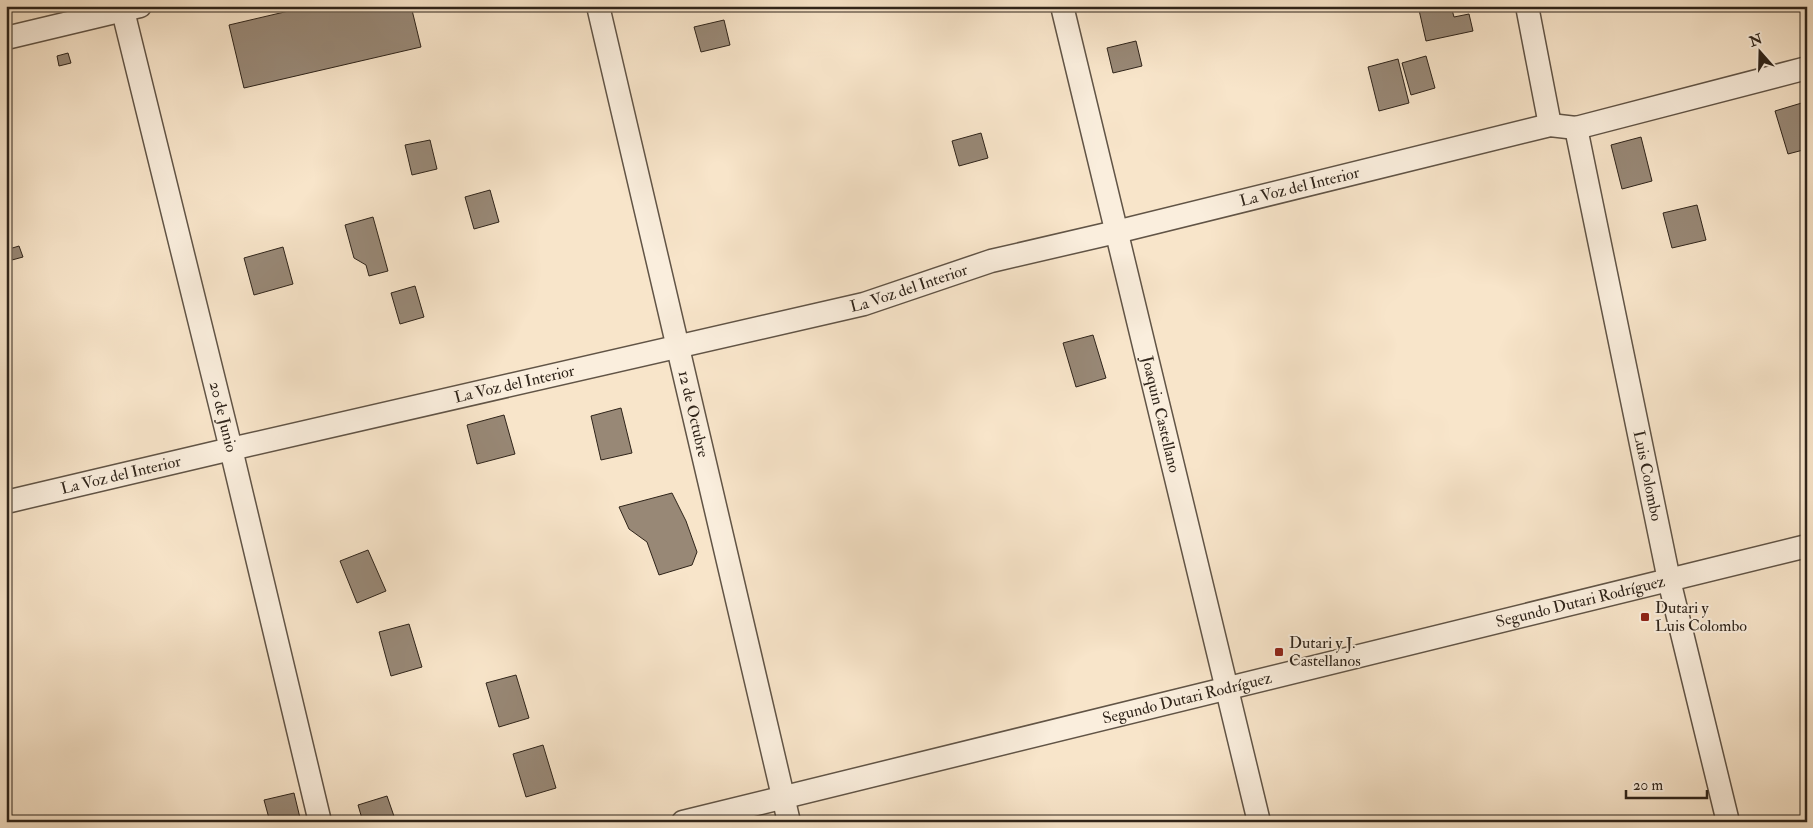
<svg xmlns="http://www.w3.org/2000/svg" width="1813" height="828" viewBox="0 0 1813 828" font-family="'IM FELL Double Pica',serif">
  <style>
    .building { fill: #988876; stroke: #2f241a }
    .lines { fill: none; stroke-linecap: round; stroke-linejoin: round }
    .minor-casing { stroke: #615446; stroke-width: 25 }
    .minor { stroke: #faeedd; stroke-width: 22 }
    .poi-dot { fill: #8f2418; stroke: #faeedd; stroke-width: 2 }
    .labels { text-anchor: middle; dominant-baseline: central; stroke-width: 4; stroke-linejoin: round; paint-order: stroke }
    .street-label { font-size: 16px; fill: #2f241a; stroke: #faeedd }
    .poi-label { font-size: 16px; fill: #2f241a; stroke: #faeedd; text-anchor: start }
  </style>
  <rect width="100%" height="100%" fill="#f8e5ca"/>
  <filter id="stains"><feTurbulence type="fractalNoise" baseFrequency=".004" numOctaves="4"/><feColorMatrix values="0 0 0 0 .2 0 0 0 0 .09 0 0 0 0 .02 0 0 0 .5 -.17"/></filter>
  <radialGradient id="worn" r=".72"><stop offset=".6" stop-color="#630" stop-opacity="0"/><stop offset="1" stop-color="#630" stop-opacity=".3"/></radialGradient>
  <path class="building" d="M310,6H411L421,47L244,88L229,25Z
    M1435,6H1451L1454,17L1469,14L1473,31L1426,41L1419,10Z
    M724,20L730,45L701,52L694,27Z
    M1136,41L1142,66L1113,73L1107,48Z
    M68,53L71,63L59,66L57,56Z
    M1426,56L1435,88L1411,95L1402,63Z
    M1398,59L1409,103L1379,111L1368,67Z
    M1805,102L1807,109V149L1788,154L1775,111Z
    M981,133L988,158L959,166L952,141Z
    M1641,137L1652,181L1622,189L1611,145Z
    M430,140L437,169L412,175L405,145Z
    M490,190L499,222L474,229L465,197Z
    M1697,205L1706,240L1672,248L1663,213Z
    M373,217L388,271L369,276L366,265L354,258L345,225Z
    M19,246L23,257L12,260L9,249Z
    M283,247L293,284L254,295L244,258Z
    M415,286L424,317L400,324L391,293Z
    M1093,335L1106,378L1076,387L1063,343Z
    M621,408L632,453L601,460L591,416Z
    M504,415L515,454L477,464L467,425Z
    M672,493L686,521L697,552L692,565L659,575L647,542L629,529L619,507Z
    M368,550L386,591L357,603L340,561Z
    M409,624L422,667L391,676L379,632Z
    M516,675L529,718L499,727L486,683Z
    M543,745L556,788L526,797L513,754Z
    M294,793L301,822H270L264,800Z
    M387,796L396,822H363L358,805Z"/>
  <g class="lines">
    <g class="minor-casing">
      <g id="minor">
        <path id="s1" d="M598,6L789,822"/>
        <path id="s2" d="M1062,6L1259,822"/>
        <path d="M1527,6L1550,125"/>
        <path id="s3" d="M123,11L231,449L320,822"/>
        <path d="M6,38L140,6"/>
        <path id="s4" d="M1576,128L1669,580L1728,822"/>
        <path id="s5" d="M6,502L231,449L864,304L991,261L1116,232L1550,125L1576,128L1807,68"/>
        <path id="s6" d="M683,822L1807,546"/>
      </g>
    </g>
    <use href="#minor" class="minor"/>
  </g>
  <g class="poi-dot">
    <rect x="1640" y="612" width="10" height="10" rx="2.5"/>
    <rect x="1274" y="647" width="10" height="10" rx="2.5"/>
  </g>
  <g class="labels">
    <g class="street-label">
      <text stroke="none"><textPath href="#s5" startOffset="1332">La Voz del Interior</textPath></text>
      <text stroke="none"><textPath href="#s5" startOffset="928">La Voz del Interior</textPath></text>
      <text stroke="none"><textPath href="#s5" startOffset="522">La Voz del Interior</textPath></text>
      <text stroke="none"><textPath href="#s1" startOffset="419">12 de Octubre</textPath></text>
      <text stroke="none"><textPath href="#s2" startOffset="420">Joaquin Castellano</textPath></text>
      <text stroke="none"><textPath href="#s3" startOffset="418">20 de Junio</textPath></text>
      <text stroke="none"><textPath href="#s5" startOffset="118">La Voz del Interior</textPath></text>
      <text stroke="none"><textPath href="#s4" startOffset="355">Luis Colombo</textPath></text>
      <text stroke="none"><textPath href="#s6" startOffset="924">Segundo Dutari Rodríguez</textPath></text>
      <text stroke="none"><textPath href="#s6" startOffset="519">Segundo Dutari Rodríguez</textPath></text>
    </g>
    <g class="poi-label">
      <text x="1655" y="608">Dutari y<tspan x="1655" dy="18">Luis Colombo</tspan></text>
      <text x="1289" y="643">Dutari y J.<tspan x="1289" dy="18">Castellanos</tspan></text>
    </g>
  </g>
  <rect width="1813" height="828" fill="none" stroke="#f8e5ca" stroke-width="25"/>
  <rect x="8" y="8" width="1798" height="813" fill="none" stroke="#2f241a" stroke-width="2.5"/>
  <rect x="12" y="12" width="1788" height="803" fill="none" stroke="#2f241a"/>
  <g transform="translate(1760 52) rotate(340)" stroke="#faeedd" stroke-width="4" paint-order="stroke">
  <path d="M0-4L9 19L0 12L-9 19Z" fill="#2f241a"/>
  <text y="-8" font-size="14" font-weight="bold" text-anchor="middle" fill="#2f241a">N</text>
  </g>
  <path d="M1626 790v8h81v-8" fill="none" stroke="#2f241a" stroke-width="2.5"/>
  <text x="1633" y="790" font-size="15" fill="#2f241a" stroke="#faeedd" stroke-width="4" paint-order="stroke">20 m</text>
  <rect width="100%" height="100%" filter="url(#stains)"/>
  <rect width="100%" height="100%" fill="url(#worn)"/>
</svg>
